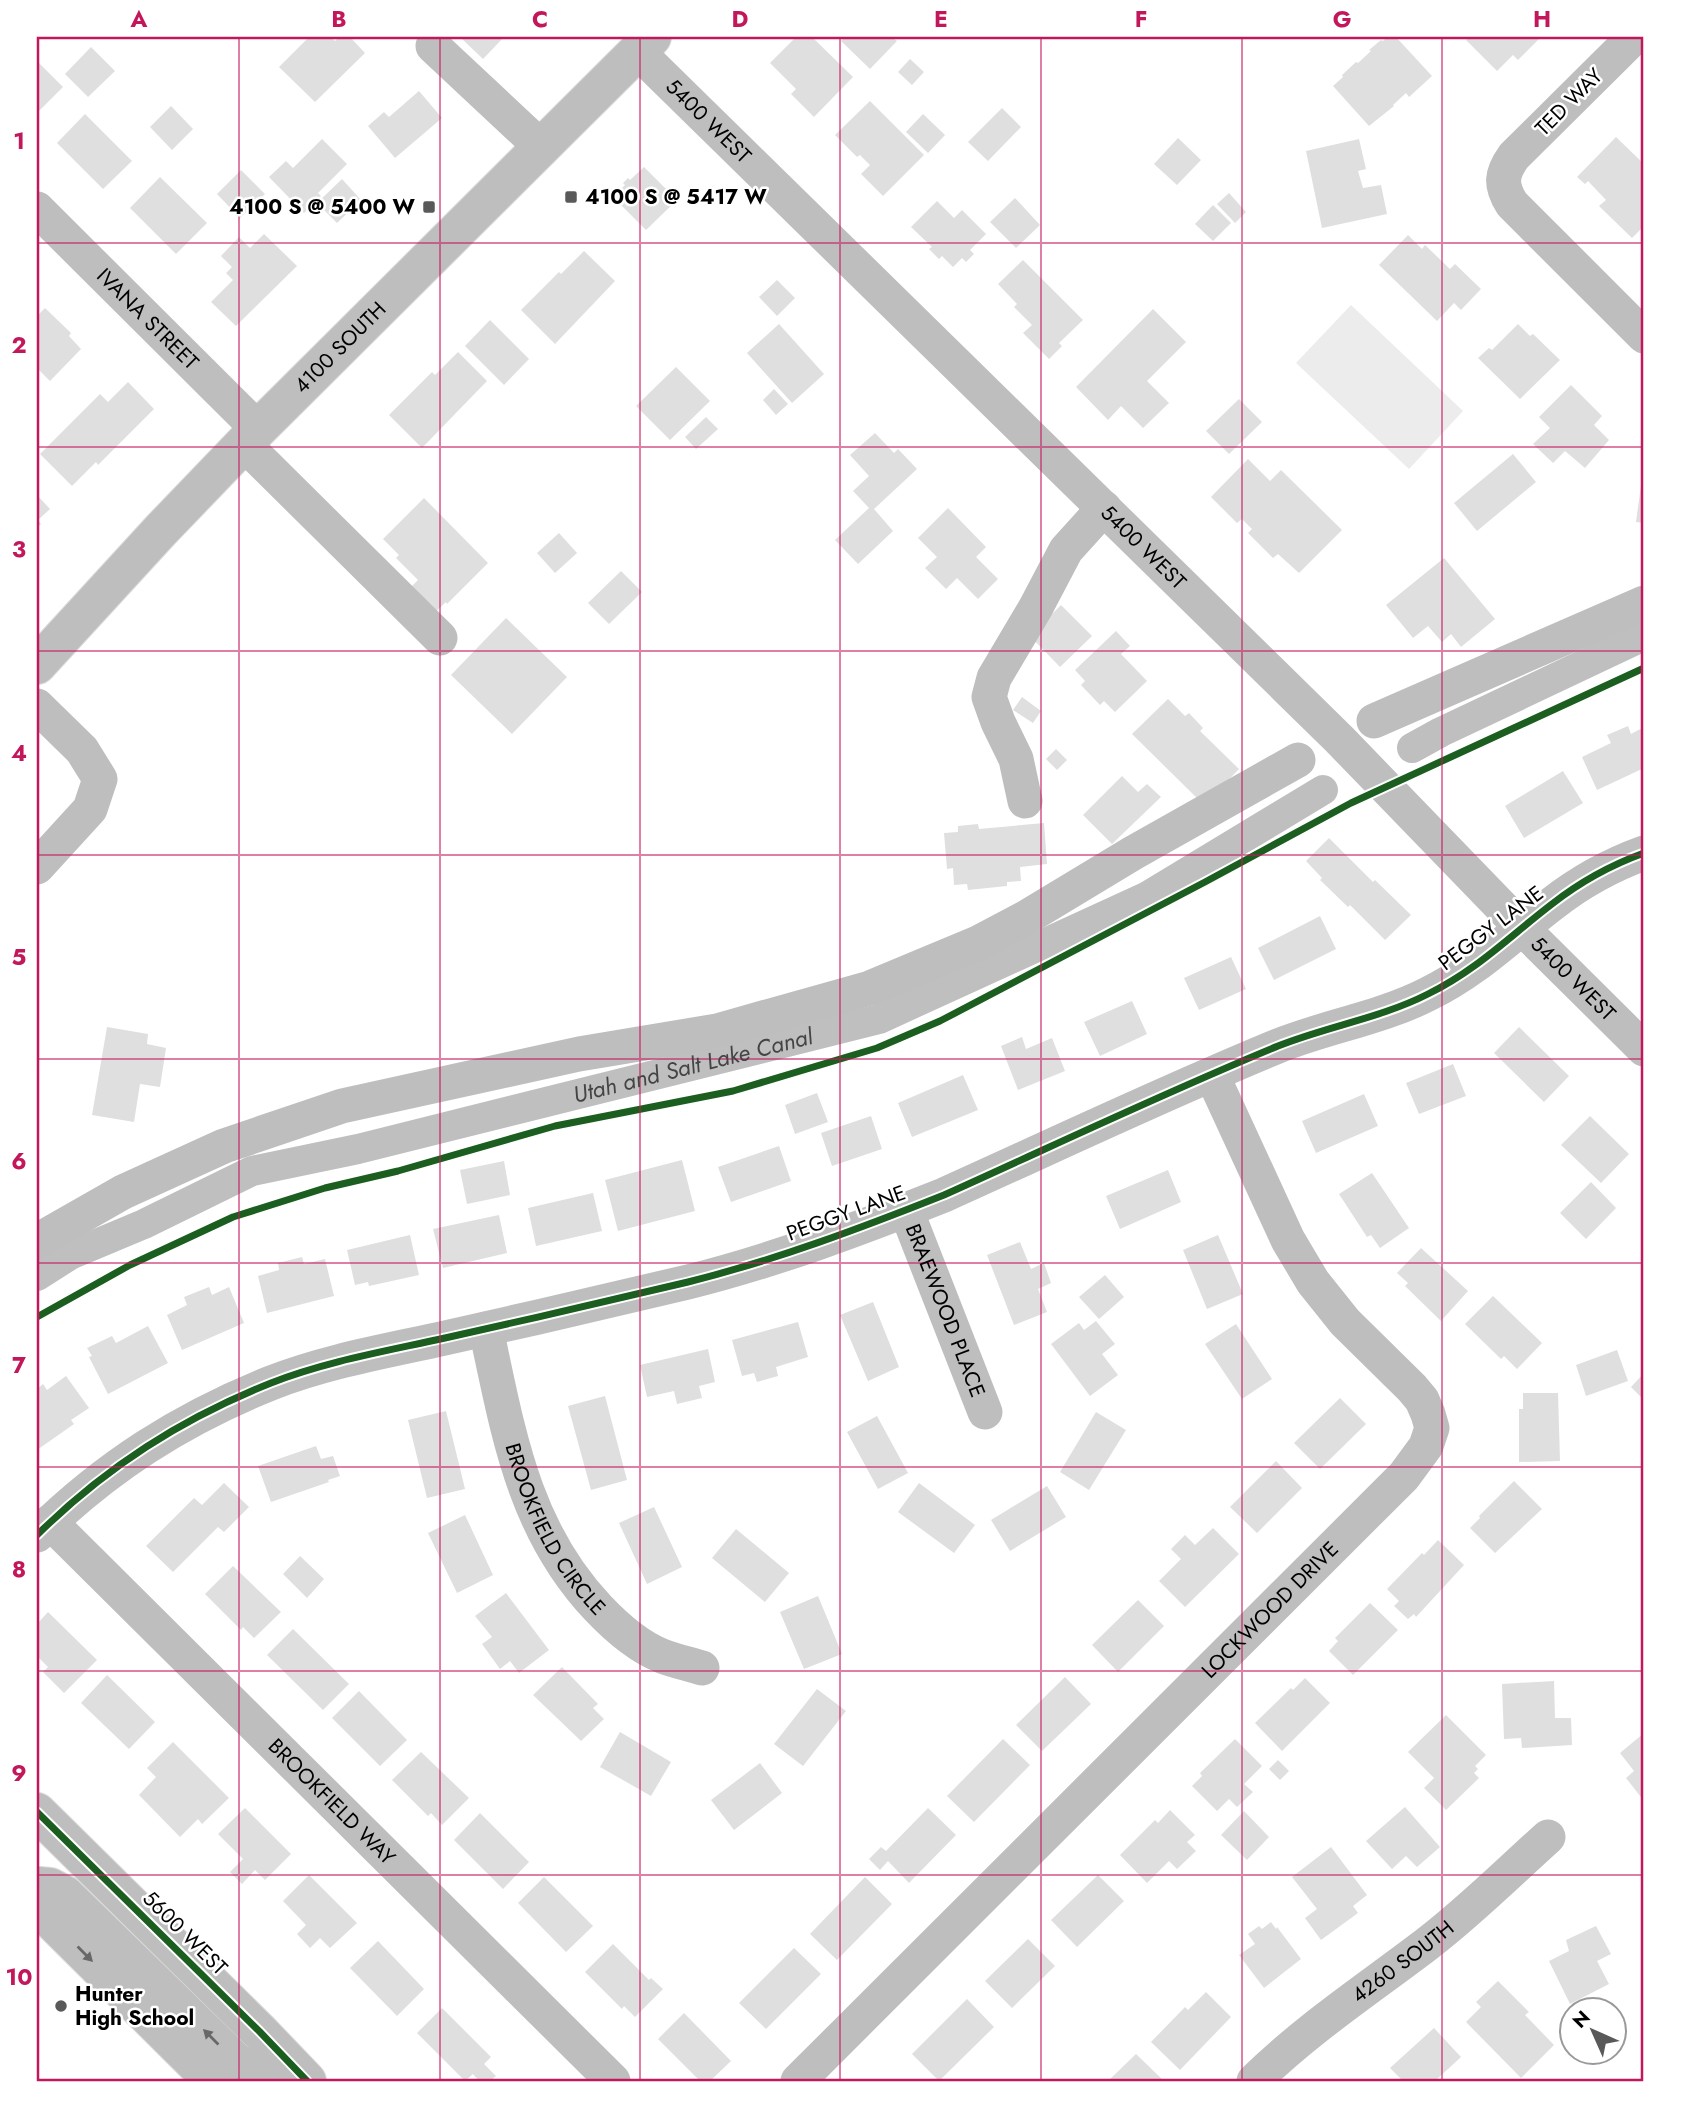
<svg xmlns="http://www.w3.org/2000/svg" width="1681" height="2118" viewBox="0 0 1681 2118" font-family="Jost,sans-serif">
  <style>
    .green { fill: #ececec }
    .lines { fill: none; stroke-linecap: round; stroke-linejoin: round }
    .canal { stroke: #bfbfbf; stroke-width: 30 }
    .building { fill: #dfdfdf }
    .major-casing { stroke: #dbdbdb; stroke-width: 40 }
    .minor { stroke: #bebebe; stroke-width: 35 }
    .major { stroke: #bebebe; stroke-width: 38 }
    .cycleway-casing { stroke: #fff; stroke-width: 11 }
    .cycleway { stroke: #1b5e20; stroke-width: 7 }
    .oneway { fill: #686868 }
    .grid { fill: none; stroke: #c2185b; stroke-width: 2; stroke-opacity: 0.55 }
    .poi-dot { fill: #595959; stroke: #fff; stroke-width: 2.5 }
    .labels { text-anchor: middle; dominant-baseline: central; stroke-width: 5; stroke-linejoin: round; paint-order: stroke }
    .street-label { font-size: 21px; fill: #000; stroke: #fff }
    .poi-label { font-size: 21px; font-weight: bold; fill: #000; stroke: #fff; text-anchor: start }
    .water-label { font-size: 23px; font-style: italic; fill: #444; stroke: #fff }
    .neatline { fill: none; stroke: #c2185b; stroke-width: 2.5 }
    .grid-label { font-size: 23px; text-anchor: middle; font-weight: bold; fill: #c2185b }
  </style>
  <rect width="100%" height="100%" fill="#fff"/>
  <path class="green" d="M1351,305L1463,411L1409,469L1296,363Z"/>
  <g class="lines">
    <g class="canal">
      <path d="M1412,748L1441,732L1644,636"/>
      <path id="s1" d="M37,1276L70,1255L144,1224L252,1171L358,1149L879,1019L1146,897L1323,790"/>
    </g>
  </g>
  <path class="building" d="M309,37H331L335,41L339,37H350L365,53L315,102L279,67Z
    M460,37H504L483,59Z
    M796,37H812L853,77L814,117L791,94L796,89L770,63Z
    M845,37H892L897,41L870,69L841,41Z
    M1387,37H1396L1432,76L1409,97L1406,93L1393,105L1394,106L1369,126L1333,86L1343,77L1342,75L1356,62L1358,63L1371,51L1369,50L1381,40L1383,41Z
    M1469,37H1538L1540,38L1518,60L1513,55L1497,71L1466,40Z
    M91,47L115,71L88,97L65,74Z
    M910,59L924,72L912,85L898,72Z
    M37,61L63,87L37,113Z
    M419,91L442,118L395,158L368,126L384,112L389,117Z
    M870,101L924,155L883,196L861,174L870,165L860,155L857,157L835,135Z
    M171,106L193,129L172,150L150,127Z
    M1002,108L1021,127L988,161L968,142Z
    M85,114L132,161L103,189L57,143Z
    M923,114L945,135L928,153L906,132Z
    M1616,137L1644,164V205L1642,207L1644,209V226L1632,238L1599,206L1606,200L1588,181L1585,184L1577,177Z
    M1178,138L1201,160L1177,185L1154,164Z
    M322,139L347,164L318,193L321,196L304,213L269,177L286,161L293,168Z
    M1359,139L1366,169L1358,171L1363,188L1381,185L1387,214L1322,228L1306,151Z
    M644,167L677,200L646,230L613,197L625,185L623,183L628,178L630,180Z
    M241,170L265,194L240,218L217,194Z
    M160,177L207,223L176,254L130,208Z
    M342,179L361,200L337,223L317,203Z
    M1229,193L1246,212L1235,223L1217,204Z
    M1015,198L1040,225L1016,248L990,222Z
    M937,201L954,218L962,210L986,234L970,250L974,254L966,262L962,258L953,267L942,256L939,259L929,249L932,247L911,227Z
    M1213,205L1231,223L1213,241L1195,224Z
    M264,234L297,266L236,326L211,302L233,280L226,273L232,267L221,256L239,237L250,248Z
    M1408,235L1422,249L1425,245L1450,269L1455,264L1481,289L1461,310L1454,303L1437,321L1379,265Z
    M584,251L615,281L555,344L521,310L559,272L561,274Z
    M1023,260L1083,320L1059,343L1062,346L1049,359L1023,333L1032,325L1014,307L1017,304L998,284Z
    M777,280L795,298L777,316L759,297Z
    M45,308L71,333L69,336L81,349L50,381L37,368V316Z
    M1153,309L1186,342L1147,381L1169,403L1143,428L1121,406L1108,420L1076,387Z
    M490,320L529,359L504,385L465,346Z
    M779,324L824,374L792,403L747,353Z
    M1518,324L1530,336L1533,334L1560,360L1520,399L1478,358L1489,348L1492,350Z
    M458,352L487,381L422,448L389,415L432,372L435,375Z
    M676,367L710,401L670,440L636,406Z
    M128,382L154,409L98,465L96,462L72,486L40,454L100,394L108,402Z
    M1571,385L1602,416L1594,425L1609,440L1585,468L1565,451L1553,463L1533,444L1550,428L1539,417Z
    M774,389L788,404L776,415L763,400Z
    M1239,399L1262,422L1229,454L1206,431Z
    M706,417L718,429L696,449L685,437Z
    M875,433L894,453L898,449L917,469L874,509L893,531L858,564L835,540L869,508L853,491L869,476L850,455Z
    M1513,454L1536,482L1477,531L1454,503Z
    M1248,459L1270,481L1281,470L1342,530L1299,573L1278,554L1273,558L1248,533L1252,529L1242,519L1237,523L1211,497Z
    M1643,471L1644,472V523L1636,522Z
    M37,495L50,509L38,520L41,524L37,528Z
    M424,498L488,563L447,604L446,602L430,617L406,592L418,580L396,558L399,555L383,539Z
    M948,508L986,547L976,557L998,579L978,599L957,578L946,589L925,568L937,557L918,538Z
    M559,533L577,553L555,573L537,553Z
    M1444,558L1495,619L1461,647L1451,634L1442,642L1428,626L1413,638L1386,605Z
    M621,571L642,592L609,624L588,603Z
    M1061,605L1092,636L1060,667L1030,636Z
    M506,618L567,677L512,734L451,675Z
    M1116,631L1130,646L1121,654L1147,681L1115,712L1104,701L1100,705L1081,685L1085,681L1075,670Z
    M1022,697L1041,711L1033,723L1013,710Z
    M1168,699L1185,716L1189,713L1203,728L1200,731L1239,769L1204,805L1132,734Z
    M1628,726L1631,734L1644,727V768L1597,790L1582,757L1611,743L1607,735Z
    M1056,749L1067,760L1057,770L1046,759Z
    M1563,771L1583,803L1524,838L1505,806Z
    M1122,776L1138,792L1147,784L1161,797L1112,844L1083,815Z
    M1044,823L1047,864L1020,867L1021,881L1007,882V886L968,890L967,884L954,885L953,868L947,869L944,833L958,832V826L978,824L979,829Z
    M1329,838L1373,882L1375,880L1411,915L1385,940L1350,905L1348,907L1320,880L1322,878L1306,861Z
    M1320,916L1336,949L1274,980L1258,948Z
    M1231,957L1246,989L1199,1010L1184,978Z
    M1132,1001L1147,1034L1100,1056L1084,1022Z
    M107,1027L148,1034L147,1044L166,1048L160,1087L140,1084L134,1122L92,1115Z
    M1519,1027L1569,1076L1544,1102L1494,1053Z
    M1022,1037L1026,1049L1052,1038L1065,1071L1018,1090L1001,1046Z
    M1453,1064L1466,1096L1419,1114L1406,1083Z
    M963,1075L978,1110L912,1137L898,1103Z
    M817,1093L828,1122L795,1134L785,1105Z
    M1364,1094L1378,1126L1316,1153L1302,1121Z
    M871,1116L882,1149L832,1166L821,1133Z
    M1590,1116L1629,1154L1601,1183L1561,1145Z
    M779,1146L791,1181L731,1202L718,1167Z
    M682,1160L695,1211L618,1231L605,1180Z
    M504,1161L510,1195L467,1204L460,1170Z
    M1168,1170L1181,1202L1120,1229L1106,1196Z
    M1372,1173L1409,1228L1380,1248L1371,1235L1367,1237L1339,1194Z
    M1591,1182L1616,1208L1586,1239L1560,1213Z
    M593,1193L602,1231L536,1246L528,1208Z
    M499,1215L507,1253L443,1268L433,1229Z
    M410,1235L419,1275L369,1286L368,1282L355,1285L347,1250Z
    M1218,1235L1243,1294L1207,1309L1183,1250Z
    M1020,1242L1031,1269L1044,1263L1051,1283L1038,1289L1047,1312L1014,1325L987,1255Z
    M1421,1248L1468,1291L1441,1321L1405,1286L1408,1283L1397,1273Z
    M302,1257L304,1264L325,1259L334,1296L267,1313L258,1276L279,1270L278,1263Z
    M1105,1275L1124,1297L1099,1319L1079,1297Z
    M209,1287L212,1295L229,1287L244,1323L182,1350L167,1315L187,1305L184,1297Z
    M1493,1296L1542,1343L1517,1369L1504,1356L1501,1359L1465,1324Z
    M873,1302L899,1367L868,1381L840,1315Z
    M1096,1321L1115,1344L1102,1354L1118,1375L1090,1396L1051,1344L1079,1323L1084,1330Z
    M798,1322L808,1357L776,1367L778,1376L757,1382L754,1373L742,1376L732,1340Z
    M1236,1324L1272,1379L1242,1399L1205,1344Z
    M148,1326L168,1363L108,1394L89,1357L92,1356L87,1348L112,1336L116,1343Z
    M708,1349L715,1382L699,1386L702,1398L677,1404L674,1391L647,1397L640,1365Z
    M1617,1350L1628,1381L1586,1396L1576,1365Z
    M1644,1373V1400L1631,1387Z
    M66,1376L89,1408L71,1420L74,1424L37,1450V1389L43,1384L47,1390Z
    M1523,1393H1558L1560,1461L1519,1462V1409H1523Z
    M605,1396L627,1480L591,1490L568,1406Z
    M1340,1398L1366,1424L1320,1469L1294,1443Z
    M446,1411L465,1489L427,1498L408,1420Z
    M1096,1412L1126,1430L1089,1490L1060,1472Z
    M877,1416L908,1473L878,1489L847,1432Z
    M316,1446L321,1459L333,1456L340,1476L328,1480L329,1482L271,1502L258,1466Z
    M1276,1461L1302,1488L1257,1533L1230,1507Z
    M1514,1481L1542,1509L1495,1553L1470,1528L1480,1518L1479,1516Z
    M224,1483L249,1507L224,1532L218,1527L173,1572L146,1546L194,1498L202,1505Z
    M919,1483L975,1525L954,1553L898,1512Z
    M1047,1486L1066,1517L1010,1551L991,1520Z
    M654,1507L682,1567L647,1584L619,1523Z
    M465,1515L493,1575L457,1593L428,1533Z
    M1213,1528L1239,1554L1185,1607L1159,1581L1181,1559L1171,1549L1185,1535L1195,1545Z
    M736,1529L789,1573L765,1602L712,1558Z
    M1438,1540L1464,1565L1416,1617L1414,1614L1408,1619L1394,1606L1399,1601L1387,1589L1422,1553L1424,1555Z
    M300,1556L324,1579L307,1598L283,1574Z
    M233,1566L281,1612L254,1638L243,1627L241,1630L205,1594Z
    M506,1593L549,1650L519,1673L510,1661L500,1669L482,1644L492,1637L475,1616Z
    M818,1596L842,1654L804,1669L780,1612Z
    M1138,1600L1164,1626L1118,1672L1092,1645Z
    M1370,1603L1398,1630L1353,1675L1329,1651L1338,1641L1335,1638Z
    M48,1612L97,1660L64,1693L43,1672L48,1667L37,1656V1624Z
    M293,1629L349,1684L323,1710L267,1655Z
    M562,1667L598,1704L593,1708L604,1719L581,1741L533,1695Z
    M107,1675L155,1722L129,1749L81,1703Z
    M1065,1677L1091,1704L1042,1751L1016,1725Z
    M1305,1678L1330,1703L1282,1751L1255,1723L1291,1688L1293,1690Z
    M1554,1681L1555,1718H1571L1572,1745L1522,1748L1521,1738L1504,1739L1502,1684Z
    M817,1689L846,1711L803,1766L774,1744Z
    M359,1691L407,1740L380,1766L332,1718Z
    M1446,1715L1486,1755L1475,1766L1478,1769L1474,1773L1479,1778L1446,1810L1424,1788L1434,1778L1408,1752Z
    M620,1732L671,1762L651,1796L600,1767Z
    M1644,1733V1801L1626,1778L1634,1771L1620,1753Z
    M1003,1739L1030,1765L974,1822L947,1796Z
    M1235,1739L1262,1766L1244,1784L1253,1792L1237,1807L1229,1799L1217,1811L1192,1786L1202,1776L1200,1773Z
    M173,1742L229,1798L202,1824L198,1819L180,1837L139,1795L156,1777L147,1768Z
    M421,1752L469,1798L442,1825L431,1813L428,1816L392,1780Z
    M1278,1760L1289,1771L1280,1780L1269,1769Z
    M760,1763L782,1793L734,1830L711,1800Z
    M1405,1807L1440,1847L1417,1867L1406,1856L1392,1869L1366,1841Z
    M245,1808L291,1854L265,1880L255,1870L242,1884L230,1872L243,1859L218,1834Z
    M928,1808L956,1835L909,1883L888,1861L880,1870L869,1859L881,1847L886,1851Z
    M1170,1810L1195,1835L1187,1842L1196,1851L1177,1869L1169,1861L1147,1883L1120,1855L1155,1820L1158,1823Z
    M1244,1811L1269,1837L1247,1860L1221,1835Z
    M480,1813L529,1862L503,1889L454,1840Z
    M1331,1847L1367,1895L1353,1906L1358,1913L1321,1940L1305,1918L1317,1909L1292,1877Z
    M309,1875L357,1923L330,1948L320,1938L310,1948L297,1934L306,1925L283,1901Z
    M1098,1875L1124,1901L1077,1947L1051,1920Z
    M544,1877L593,1926L566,1952L518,1903Z
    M865,1877L892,1904L837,1960L810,1934Z
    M1271,1922L1276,1929L1277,1927L1301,1959L1264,1988L1239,1955L1255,1944L1248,1934L1259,1926L1262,1929Z
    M1596,1926L1611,1954L1597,1961L1609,1984L1570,2004L1549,1961L1569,1951L1566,1940Z
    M1028,1939L1055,1966L1012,2008L985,1981Z
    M378,1941L424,1989L397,2016L350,1968Z
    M613,1944L649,1980L651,1978L663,1989L635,2017L624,2006L622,2009L585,1972Z
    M794,1948L821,1974L766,2029L739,2003Z
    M1498,1981L1529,2012L1525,2015L1554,2045L1521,2078L1466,2022L1481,2007L1476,2002Z
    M1206,1992L1231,2017L1180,2070L1151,2042L1185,2007L1188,2010Z
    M967,1999L994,2027L939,2081L912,2054Z
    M442,2008L491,2057L484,2064L496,2076L490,2081H479L473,2074L465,2081L417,2033Z
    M684,2013L731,2061L710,2081H700L658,2039Z
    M1434,2028L1461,2057L1435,2081H1403L1390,2068Z
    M1136,2054L1164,2081H1108Z"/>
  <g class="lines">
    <g class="major-casing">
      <g id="major">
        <path id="s9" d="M37,665L160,531L258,429L652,37"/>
        <path d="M37,1812L260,2032L307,2081"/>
        <path d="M37,1888L39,1886L50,1887L65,1895L236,2062L263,2081"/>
        <path d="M37,1906L213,2081"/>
      </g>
    </g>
    <g class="minor">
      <path d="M1634,37L1514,156C1501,174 1500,185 1512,204L1644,336"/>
      <path d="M433,46L541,147"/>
      <path id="s2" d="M637,51L1339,739L1522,928L1644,1049"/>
      <path id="s3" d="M37,209L258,429"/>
      <path d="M244,444L440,638"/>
      <path d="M37,706L82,750L100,779L90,809L37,867"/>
      <path d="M1374,721L1644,603"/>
      <path d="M1025,801L1016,759L998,722L989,697L994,678L1036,607L1066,550L1104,508"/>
      <path id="s4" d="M906,1210L985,1412"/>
      <path d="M37,1241L123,1192L224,1146L342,1106L579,1054L717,1031L870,988L978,943L1027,917L1133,853L1298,760"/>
      <path id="s5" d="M486,1329C508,1431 523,1529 598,1608C616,1627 637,1646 662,1656C675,1661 689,1664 702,1668"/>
      <path id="s6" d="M50,1522L613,2081"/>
      <path d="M37,1535C106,1467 181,1419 271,1383C327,1361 387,1351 445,1338C526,1320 608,1301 688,1282C776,1260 861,1228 944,1195C1055,1145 1166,1092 1278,1046C1328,1026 1381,1018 1428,994C1477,970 1510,936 1552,904C1580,882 1611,865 1644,853"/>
      <path id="s7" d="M798,2081L1404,1476L1426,1446L1432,1428L1428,1414L1422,1400L1412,1388L1345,1322L1313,1282L1288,1240L1212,1075"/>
      <path id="s8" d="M1254,2081C1307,2029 1368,1989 1427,1944C1469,1912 1508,1873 1548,1837"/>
    </g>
    <use href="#major" class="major"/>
    <g class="cycleway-casing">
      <path id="cycleway" d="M37,1317L130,1265L233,1217L325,1188L398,1171L555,1126L733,1091L877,1048L940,1021L1205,882L1351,803L1644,668
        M37,1535C106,1467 181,1419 271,1383C327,1361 387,1351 445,1338C526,1320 608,1301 688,1282C776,1260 861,1228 944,1195C1055,1145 1166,1092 1278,1046C1328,1026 1381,1018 1428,994C1477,970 1510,936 1552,904C1580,882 1611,865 1644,853
        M37,1812L260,2032L307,2081"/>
    </g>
    <use href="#cycleway" class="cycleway"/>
  </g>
  <defs><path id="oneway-solid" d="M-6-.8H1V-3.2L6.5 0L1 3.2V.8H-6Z" transform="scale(1.75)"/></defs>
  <g class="oneway">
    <use href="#oneway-solid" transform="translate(85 1954) rotate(45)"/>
    <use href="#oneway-solid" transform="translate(211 2037) rotate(-135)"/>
  </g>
  <path class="grid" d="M239,37V2081M440,37V2081M640,37V2081M840,37V2081M1041,37V2081M1242,37V2081M1442,37V2081M37,243H1644M37,447H1644M37,651H1644M37,855H1644M37,1059H1644M37,1263H1644M37,1467H1644M37,1671H1644M37,1875H1644"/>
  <g class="poi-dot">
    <rect x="564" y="190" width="14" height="14" rx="3.5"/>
    <rect x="422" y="200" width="14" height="14" rx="3.5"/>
    <circle cx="61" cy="2006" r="7"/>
  </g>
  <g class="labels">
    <g class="street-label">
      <text transform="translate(1569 102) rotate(-45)">TED WAY</text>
      <text stroke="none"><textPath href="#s2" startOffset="100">5400 WEST</textPath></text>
      <text stroke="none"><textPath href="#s3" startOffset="156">IVANA STREET</textPath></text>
      <text stroke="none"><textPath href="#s9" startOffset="439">4100 SOUTH</textPath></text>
      <text stroke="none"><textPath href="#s2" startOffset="709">5400 WEST</textPath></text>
      <text transform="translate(1491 928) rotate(-37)">PEGGY LANE</text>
      <text stroke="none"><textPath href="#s2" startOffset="1318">5400 WEST</textPath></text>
      <text transform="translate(846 1213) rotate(-20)">PEGGY LANE</text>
      <text stroke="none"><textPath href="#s4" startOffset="108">BRAEWOOD PLACE</textPath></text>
      <text stroke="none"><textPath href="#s5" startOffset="214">BROOKFIELD CIRCLE</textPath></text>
      <text stroke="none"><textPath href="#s7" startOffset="667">LOCKWOOD DRIVE</textPath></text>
      <text stroke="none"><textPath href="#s6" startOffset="397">BROOKFIELD WAY</textPath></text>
      <text transform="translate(185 1933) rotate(45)">5600 WEST</text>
      <text stroke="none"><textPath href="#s8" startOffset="191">4260 SOUTH</textPath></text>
    </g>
    <g class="poi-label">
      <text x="585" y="197">4100 S @ 5417 W</text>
      <text x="415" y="207" text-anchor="end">4100 S @ 5400 W</text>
      <text x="75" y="1994">Hunter<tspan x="75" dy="24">High School</tspan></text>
    </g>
    <g class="water-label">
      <text stroke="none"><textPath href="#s1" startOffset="693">Utah and Salt Lake Canal</textPath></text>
    </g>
  </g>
  <rect width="1681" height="2118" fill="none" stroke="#ffffff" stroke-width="77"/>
  <g transform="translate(1593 2031) rotate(315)"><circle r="33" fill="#ffffff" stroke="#999999" stroke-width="2"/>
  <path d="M0-5L12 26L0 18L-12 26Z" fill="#595959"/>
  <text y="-10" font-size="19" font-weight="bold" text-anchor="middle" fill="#000000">N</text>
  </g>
  <rect x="38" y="38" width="1604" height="2042" class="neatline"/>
  <g class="grid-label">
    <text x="139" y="27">A</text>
    <text x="339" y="27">B</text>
    <text x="540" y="27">C</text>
    <text x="740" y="27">D</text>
    <text x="941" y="27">E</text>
    <text x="1141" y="27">F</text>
    <text x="1342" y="27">G</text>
    <text x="1542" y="27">H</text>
    <text x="19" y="149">1</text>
    <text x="19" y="353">2</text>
    <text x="19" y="557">3</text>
    <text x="19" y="761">4</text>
    <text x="19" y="965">5</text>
    <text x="19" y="1169">6</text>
    <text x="19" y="1373">7</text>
    <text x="19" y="1577">8</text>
    <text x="19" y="1781">9</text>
    <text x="19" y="1985">10</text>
  </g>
</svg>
